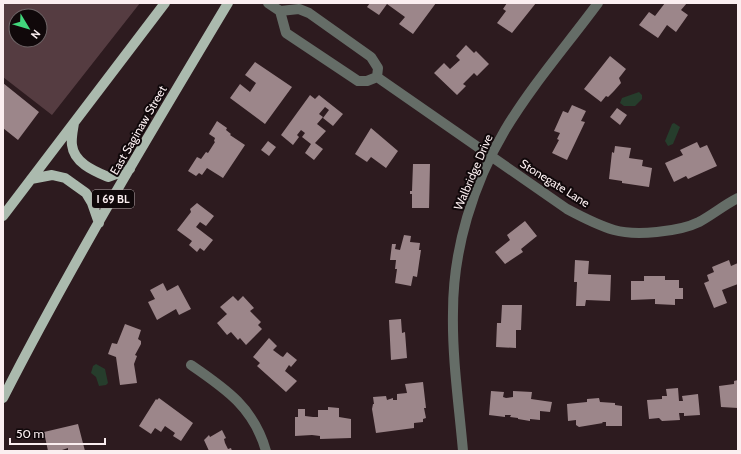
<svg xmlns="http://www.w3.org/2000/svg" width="741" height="454" viewBox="0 0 741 454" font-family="Cabin,sans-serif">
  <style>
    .green { fill: #553c41; fill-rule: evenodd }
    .water { fill: #263d2c }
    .building { fill: #9c868a }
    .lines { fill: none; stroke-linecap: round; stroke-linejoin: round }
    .minor { stroke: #656d67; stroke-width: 10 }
    .primary { stroke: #abbaae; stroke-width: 10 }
    .labels { text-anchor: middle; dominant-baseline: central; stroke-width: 4; stroke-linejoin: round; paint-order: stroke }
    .shield { fill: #10080a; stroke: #b4a9ab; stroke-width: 1 }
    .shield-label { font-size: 11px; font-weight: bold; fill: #fbeef0 }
    .street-label { font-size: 12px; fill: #fbeef0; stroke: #10080a }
  </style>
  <rect width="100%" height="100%" fill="#2d1b1f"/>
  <path class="green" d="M3,3H140L52,115L3,77ZM16,16H40V40H16Z"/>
  <path class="water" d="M639,92L642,95V99L635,106H624L620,103L622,98Z
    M674,123L680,127L673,144L668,146L665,141L672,124Z
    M96,364L105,369L108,383L106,385L99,386L96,377L91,373L93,366Z"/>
  <path class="building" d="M370,3H436L413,34L399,24L405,17L387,4L379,15L367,7Z
    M507,3H536L512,33L497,23L506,11L503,9Z
    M665,3H687L681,10L688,15L676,32L667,25L658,38L639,25L649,12L655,16Z
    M466,45L474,53L476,51L489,64L477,76L474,73L463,84L466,86L457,95L434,73L444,63L450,69L460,60L456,56Z
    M610,56L626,69L619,78L621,83L614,91L608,97L606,96L601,102L584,89Z
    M255,62L292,87L265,124L230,98L240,84L250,92L256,83L245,75Z
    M3,83L39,112L18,140L3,128Z
    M310,95L315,99L319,95L343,114L333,126L323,118L329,110L325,107L319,114L323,117L317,124L326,131L315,143L323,149L314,160L305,153L311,144L302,137L305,133L301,130L297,135L299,137L293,145L281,135Z
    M572,105L586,111L581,121L585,122L567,160L552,153L559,140L557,139L560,133L554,131L563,111L568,113Z
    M617,108L627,115L620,125L610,117Z
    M217,121L227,128L226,130L231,134L230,135L245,145L223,178L207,168L202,175L199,173L196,176L188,171L197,157L201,159L206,152L208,153L215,142L214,141L215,138L209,134Z
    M371,128L398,151L386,168L371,157L367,162L355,154Z
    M268,141L276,147L269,156L261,150Z
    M697,142L700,148L707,145L717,166L688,179L686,176L674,182L665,163L683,155L680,150Z
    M615,146L631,148L629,158L643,160L642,166L652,168L649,187L622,183V181L609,179L612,152L614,153Z
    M413,164H430L429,208H412V194H410V191H412Z
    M197,203L214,216L206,226L200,222L196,227L213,240L204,251L200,248L197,252L189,245L192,241L177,230L191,212L190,209Z
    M525,221L537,236L521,249L523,252L505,264L495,252L510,240L507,235Z
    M404,235L411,236L410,242L420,243L419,250H421L417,277L413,276L411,286L395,283L397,269H395L396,260H390L392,244H396L395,249L400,250Z
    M575,260L589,261L588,274L611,275L610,301L586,300L585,306H576L577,282H574Z
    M729,260L731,266L738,263V284L722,290L727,303L714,308L704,283L709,281L707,275L714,272L712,267Z
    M644,276H665V280H679V288H683V299H675V305L655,304V299L631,300V281H644Z
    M163,283L167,291L178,285L191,309L179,315L176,309L157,320L148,302L155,299L150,290Z
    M233,296L238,301L243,296L254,308L250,311L261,322L258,325L262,329L246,345L240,338L238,340L231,332L227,335L217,323L227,314L220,307Z
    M502,305H522L521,330H516V348L496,347L497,323H501Z
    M401,319L402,333L405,332L407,358L391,360L389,320Z
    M125,324L141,330L138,339L141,341V344L135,355L137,356L134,364L137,383L120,385L116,357L108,354L112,343L117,344Z
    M269,338L277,346L273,350L281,356L283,357L287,352L297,360L291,367L289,365L285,371L297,381L286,392L257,366L260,363L253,357Z
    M738,380V408L721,407L719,386L734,384V381Z
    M423,382L426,408H424L426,418L423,419V422L414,423V428L376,433L372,409L373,404H374L373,397L386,396L387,400L393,398V400H397V394L407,393L405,384Z
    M678,388L679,401H683L682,396L698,394L700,415L684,416V413H679L680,420L662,421L659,418L649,419L647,400L662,399V396H667L666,389Z
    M491,391L504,392L503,397L506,398L513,397V391L532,392L531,399L552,402L550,412L540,411V420L530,419V421L518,419V418L510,417L511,415H505V417L489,415Z
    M159,398L193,423L181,441L173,436L175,433L165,426L161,432L155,428L151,434L139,426L156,399L157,400Z
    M599,398L600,402L615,403V405L622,406V426H606V422H602L603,423L579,427L576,425V420L568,421L567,404L587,402V399Z
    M328,407L339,408V417L351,419V438L320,439V436L312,435L295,436V417H298V409H305V416L313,417H318V410H328Z
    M78,424L85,451H68V448L59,451H48L44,432Z
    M222,430L226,438L224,439L225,443L228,449L231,448L232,451H209L204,440L209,435L210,437Z"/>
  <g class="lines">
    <path class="minor" d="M268,3L280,11L299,9L309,13L371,57L378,68L377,77
      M280,11L286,33L358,81H367L377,77
      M377,77L567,209C582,217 597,225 614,230C635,236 679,232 699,222C712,215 724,205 738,198
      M191,365C226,389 254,408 266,451
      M463,451C459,405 452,358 453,312C453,249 473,184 505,130C532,85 567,45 598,3"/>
    <path class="primary" d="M74,123C73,130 71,138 72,145C74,163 94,171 108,177L130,169
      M31,179L52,175L65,178L86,193L92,203L99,223
      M3,216L165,3
      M3,398C72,263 150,133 228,3"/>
  </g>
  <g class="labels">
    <rect class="shield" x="92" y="190" width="42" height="18" rx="3"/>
    <g class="shield-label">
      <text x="113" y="199">I 69 BL</text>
    </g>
    <g class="street-label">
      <text transform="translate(138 130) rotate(-60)">East Saginaw Street</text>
      <text transform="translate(473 172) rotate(-67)">Walbridge Drive</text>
      <text transform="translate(555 183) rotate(32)">Stonegate Lane</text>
    </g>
  </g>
  <rect width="741" height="454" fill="none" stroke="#fbeef0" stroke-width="8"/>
  <g transform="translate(28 28) rotate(128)"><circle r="19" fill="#10080a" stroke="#6e6466"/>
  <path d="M0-3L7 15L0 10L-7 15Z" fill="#42d77c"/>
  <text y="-6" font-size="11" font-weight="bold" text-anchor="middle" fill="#fbeef0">N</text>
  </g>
  <path d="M10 438v6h95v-6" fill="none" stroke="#fbeef0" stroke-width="2"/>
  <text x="16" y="438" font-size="12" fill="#fbeef0" stroke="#10080a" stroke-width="3" paint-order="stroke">50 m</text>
</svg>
